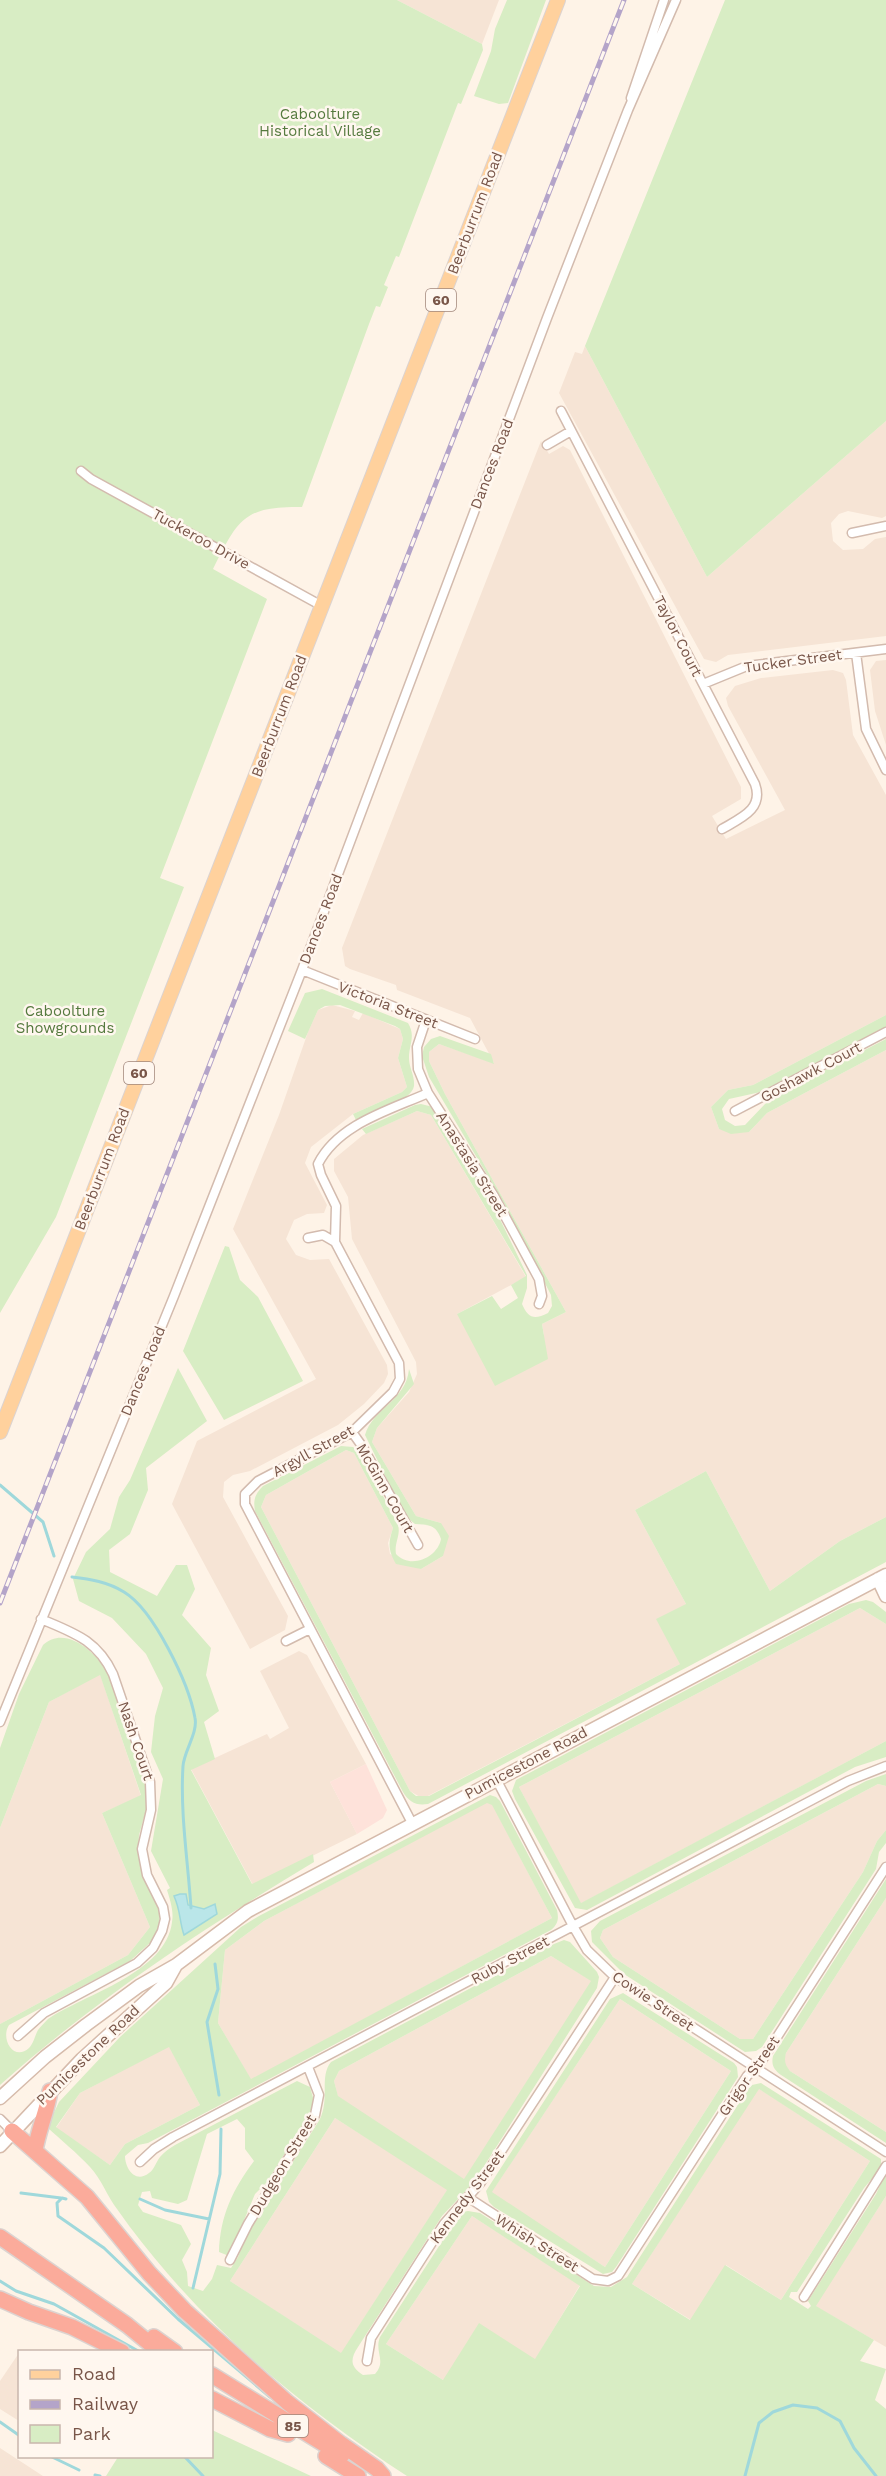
<svg xmlns="http://www.w3.org/2000/svg" width="886" height="2476" viewBox="0 0 886 2476" font-family="'Work Sans',sans-serif">
  <style>
    .residential { fill: #f6e4d5 }
    .commercial { fill: #fee2da }
    .green { fill: #d8edc4; fill-rule: evenodd }
    .water { fill: #bae6e9; stroke: #9fd8db; stroke-width: 1.5 }
    .lines { fill: none; stroke-linecap: round; stroke-linejoin: round }
    .stream { stroke: #9fd8db; stroke-width: 3 }
    .street-casing { stroke: #d3bbae; stroke-width: 11 }
    .secondary-casing { stroke: #d6bbab; stroke-width: 15 }
    .primary-casing { stroke: #dcd3d0; stroke-width: 16 }
    .highway-casing { stroke: #dcd3d0; stroke-width: 18 }
    .street { stroke: #fff; stroke-width: 8 }
    .secondary { stroke: #fff; stroke-width: 12 }
    .primary { stroke: #ffd19d; stroke-width: 14 }
    .highway { stroke: #fbab9b; stroke-width: 15 }
    .rail-casing { stroke: #b4a4c9; stroke-width: 5 }
    .rail { stroke: #fff7ef; stroke-width: 3; stroke-dasharray: 9; stroke-linecap: butt }
    .labels { text-anchor: middle; dominant-baseline: central; stroke-width: 5; stroke-linejoin: round; paint-order: stroke }
    .shield { fill: #fff7ef; stroke: #a1867b; stroke-width: 1.5 }
    .shield-label { font-size: 14px; font-weight: bold; fill: #795649 }
    .park-label { font-size: 15px; fill: #557a3e; stroke: #fff7ef }
    .street-label { font-size: 15px; fill: #795649; stroke: #fff7ef }
  </style>
  <rect width="100%" height="100%" fill="#fef3e7"/>
  <path class="residential" d="M397,0H499L482,44Z
    M585,346L707,577L886,421V516L882,518L848,511L839,514L831,523L833,541L843,550L863,549L875,539L886,537V636L728,655L716,662L704,659L559,393L575,352L582,354Z
    M541,441L549,454L563,446L570,450L741,787V799L712,816L726,839L785,810L728,706L726,698L735,686L761,678L833,670L843,673L846,680L853,735L886,795V1015L753,1085L728,1090L711,1107L719,1129L749,1132L767,1113L886,1050V1517L840,1541L770,1591L706,1471L635,1510L686,1604L680,1664L428,1796L420,1797L410,1791L261,1507L266,1495L346,1450L354,1453L393,1528L388,1543L390,1554L421,1569L443,1556L441,1523L416,1516L372,1442L377,1428L409,1392L417,1374L416,1362L352,1239L348,1197L334,1171V1159L363,1135L417,1111L431,1115L526,1277L457,1314L544,1335L542,1324L566,1312L445,1094L429,1061V1052L439,1044L494,1063L470,1018L397,990L396,985L350,969L345,966L342,948Z
    M886,660V745L875,711L870,670L876,661Z
    M332,1005L355,1011L352,1017L359,1020L363,1013L400,1029L403,1039L398,1058L407,1087L402,1092L353,1114L311,1147L305,1163L327,1205L324,1213L307,1214L294,1220L286,1239L296,1255L310,1260L329,1259L387,1365L388,1374L384,1383L364,1404L338,1425L250,1471L233,1475L224,1482L223,1497L288,1616L285,1630L250,1649L172,1504L197,1441L316,1379L233,1229L279,1115L308,1032L318,1010Z
    M860,1608L886,1624V1741L580,1904L519,1787Z
    M299,1651L307,1655L366,1764L330,1782L357,1834L253,1885L191,1769L267,1734L270,1739L289,1728L260,1671Z
    M100,1674L141,1796L102,1813L150,1927L128,1955L0,2024V1828L49,1702Z
    M878,1784L886,1786V1830L877,1841L863,1872L753,2039H740L613,1957L600,1938L603,1930Z
    M487,1802L492,1804L552,1918L251,2080L218,2023L225,1950L264,1921Z
    M886,1898V2132L790,2071L785,2066L784,2059L786,2053Z
    M551,1956L592,1981L464,2180L338,2097L334,2081L339,2071Z
    M620,1999L731,2071L605,2267L491,2193Z
    M169,2046L200,2105L125,2144L110,2165L56,2128L80,2093Z
    M758,2088L870,2161L781,2300L726,2265L691,2320L632,2284Z
    M335,2118L448,2189L341,2354L230,2281Z
    M886,2196V2347L815,2306Z
    M472,2216L580,2285L535,2360L443,2380L386,2344Z
    M19,2353L20,2421H19L0,2409V2381Z
    M0,2448L43,2476H0Z"/>
  <path class="commercial" d="M366,1764L387,1810L383,1818L357,1834L330,1782Z"/>
  <path class="green" d="M0,0H397L482,44L483,50L461,104L458,103L399,257L396,256L384,285L388,287L380,307L376,306L369,324L302,507C243,506 238,520 213,569L267,599L160,878L184,887L56,1217L0,1313Z
    M507,0H546L508,103L499,104L474,96L491,51L495,29Z
    M725,0H886V421L707,577L585,346Z
    M322,989L408,1023C416,1036 409,1044 409,1058C409,1068 415,1076 414,1086C412,1101 370,1114 356,1120L353,1114L402,1092L407,1087L398,1058L403,1039L400,1029L395,1026L340,1005L325,1006L318,1010L305,1039L288,1031L305,993Z
    M886,1015V1027L765,1091L729,1099L722,1109L725,1120L735,1126L745,1125L765,1104L781,1093L886,1039V1050L767,1113L749,1132L731,1134L719,1129L711,1107L728,1090L753,1085Z
    M440,1036L491,1054L494,1064L439,1044L429,1052V1061L445,1094L566,1312L542,1324L548,1359L495,1386L457,1314L492,1296L501,1309L518,1298L511,1285L526,1276L431,1115L417,1111L366,1134L362,1129L415,1105L421,1104L433,1107L495,1209L527,1275V1288L522,1304C528,1318 534,1320 548,1313L552,1306L551,1295L505,1205L429,1077L422,1056L424,1047L431,1039Z
    M225,1246L229,1247L240,1280L258,1297L303,1381L224,1420L183,1351Z
    M178,1368L207,1421L146,1468L148,1490L130,1534L109,1550L110,1572L157,1596L176,1565H187L195,1589L182,1615L211,1648L206,1675L219,1711L204,1722L215,1759L191,1770L252,1884L313,1854L314,1862C204,1928 96,1999 0,2085V2024L128,1955L150,1927L102,1813L141,1795L100,1675L49,1702L0,1828V1748L19,1694L43,1645C65,1625 95,1651 107,1672C113,1684 116,1699 121,1711C130,1738 140,1765 147,1792L146,1810L139,1835L138,1853L142,1871L156,1897L160,1913L159,1927L152,1941L130,1961L9,2025C0,2039 14,2062 29,2048C34,2043 35,2035 38,2030C41,2026 45,2022 48,2019C85,1994 166,1973 172,1922C174,1911 170,1900 167,1890L170,1888L151,1851L163,1779L151,1752L155,1716L163,1688L146,1654L112,1618L79,1601L73,1579L86,1552L110,1529L119,1497L130,1480Z
    M409,1369L414,1384L377,1428L372,1442L416,1516L441,1523L449,1536L443,1556L421,1569L396,1564C388,1550 388,1543 393,1528L354,1453L346,1450L266,1495L261,1507L410,1791L416,1796H429L680,1664L656,1619L686,1604L635,1510L706,1471L770,1591L840,1541L886,1517V1562L428,1804C416,1806 409,1802 403,1792L255,1511C253,1500 255,1494 263,1486L341,1446L353,1447L361,1453L398,1525C401,1535 394,1543 396,1554C411,1570 438,1557 441,1539C436,1524 428,1525 415,1524L405,1516L365,1435C373,1408 406,1401 409,1369Z
    M866,1600L873,1602L886,1612V1624L860,1608L519,1787L581,1903L886,1741V1757L855,1767L587,1910L575,1908L515,1799L512,1791L516,1780L849,1604Z
    M886,1774V1786L878,1784L603,1930L600,1938L613,1957L740,2039H753L863,1872L877,1841L886,1830V1843L879,1852L876,1869L762,2047L756,2051L745,2052L624,1974L592,1942L591,1931L600,1921L866,1781Z
    M490,1795L496,1797L500,1801L557,1910C559,1919 558,1924 551,1930L148,2143L138,2145L125,2156C125,2168 135,2184 149,2173C154,2170 156,2162 160,2157C164,2152 170,2148 175,2145L297,2081L310,2087L314,2101L311,2111L267,2182L255,2194L229,2256L219,2252C220,2216 233,2189 254,2161L245,2149V2128L237,2119L207,2134L187,2200L178,2204L152,2198L150,2191L142,2192L138,2205L143,2212L181,2225L191,2244L182,2260L187,2272L188,2286L203,2291L212,2279L217,2265L231,2268L238,2257L247,2234L320,2119C330,2097 319,2077 331,2062L554,1944L564,1940L570,1942L597,1972L599,1977L597,1988L474,2182L442,2216L358,2347C350,2359 350,2367 363,2375L375,2374C387,2361 374,2352 380,2337L456,2220L463,2212L468,2211L480,2213L594,2286L611,2287L627,2277L748,2089L752,2085L761,2083L881,2159V2168L864,2188L797,2292H791L789,2297L808,2309L811,2306L808,2301L876,2194L886,2173V2196L816,2306L874,2340L860,2361L886,2369L875,2400L886,2409V2476H407C320,2419 236,2353 168,2274C150,2253 133,2232 117,2209C107,2196 102,2180 90,2167C77,2153 61,2140 47,2127L59,2102L120,2037L241,1927L259,1916ZM487,1803L492,1805L552,1918L251,2079L218,2023L225,1950L264,1921ZM551,1956L591,1981L464,2179L338,2096L334,2081L339,2071ZM169,2047L200,2105L125,2144L110,2165L56,2127L80,2093ZM759,2089L870,2161L781,2300L725,2265L690,2320L632,2284ZM335,2118L447,2190L341,2353L230,2281ZM472,2216L580,2286L535,2359L479,2323L443,2380L386,2344Z
    M886,1879V1898L786,2053C784,2061 785,2065 790,2071L886,2132V2143L781,2075C774,2070 771,2065 773,2056Z
    M623,1993L734,2063L737,2067L738,2077L616,2267L612,2272L603,2274L494,2207L489,2202L486,2191L610,1999ZM620,1999L731,2071L605,2267L492,2192Z
    M212,2430L311,2476H106L118,2457L212,2456Z"/>
  <path class="water" d="M180,1894H186L188,1905L204,1909L215,1904L217,1914L184,1935C179,1920 181,1912 174,1896Z"/>
  <g class="lines">
    <path class="stream" d="M0,1485L43,1522L54,1556
      M72,1577C90,1579 108,1582 124,1592C154,1610 189,1684 195,1718C198,1733 184,1751 183,1766C180,1813 188,1862 191,1908
      M215,1964L218,1989L207,2022L219,2095
      M21,2193L61,2198
      M66,2199L62,2198L57,2203L58,2216L104,2248L178,2319L270,2397
      M140,2199L165,2210L209,2219
      M0,2281L16,2291L54,2304L140,2352
      M193,2288L220,2174L221,2129
      M0,2422L20,2436
      M50,2456L79,2470
      M184,2456L203,2476
      M95,2475L100,2476
      M745,2476L759,2423L773,2412L793,2405L817,2408L840,2421L854,2448L876,2476"/>
    <g class="street-casing">
      <path id="street" d="M631,98L664,0
        M561,411L755,784C764,809 741,818 722,829
        M547,445L571,431
        M81,471L91,479L322,606
        M852,533L886,526
        M856,653L866,729L886,770
        M703,684L747,666L886,649
        M302,970L475,1039
        M426,1020L417,1047L418,1069L428,1093L494,1196L539,1279L542,1296L539,1304
        M735,1111L886,1032
        M308,1238L323,1235L335,1242L399,1363L400,1379L393,1392L352,1432L258,1481L245,1494V1504L412,1823
        M335,1242L336,1206L321,1175L318,1164C338,1124 390,1110 428,1093
        M352,1432L362,1446L418,1545
        M286,1641L310,1629
        M0,1722L174,1296L302,970L547,318L628,110L676,0
        M496,1779L573,1926L587,1950L615,1977L886,2152
        M18,2036L44,2013L137,1963L153,1948L162,1931L165,1919L163,1907L147,1875L142,1849L151,1810L150,1782L113,1674C97,1640 74,1633 41,1619
        M0,2119L12,2131
        M140,2162L154,2149L173,2137L848,1781L886,1766
        M469,2198L593,2279L608,2281L618,2276L747,2076L761,2062L886,1867
        M230,2260L248,2224L315,2115L319,2095L308,2067
        M804,2297L886,2166
        M367,2361L371,2338L422,2258L444,2224L481,2182L615,1977"/>
    </g>
    <g class="secondary-casing">
      <path id="secondary" d="M878,1579L886,1596
        M0,2098L45,2057L86,2025L139,1986L176,1965L248,1911L886,1575
        M0,2146L82,2059L166,1983L176,1965"/>
    </g>
    <g class="primary-casing">
      <path id="primary" d="M0,1432L558,0"/>
    </g>
    <g class="highway-casing">
      <path id="highway" d="M12,2131L87,2197L149,2273L185,2311L287,2402L341,2444L377,2469L383,2476
        M35,2151C38,2130 47,2112 50,2091
        M0,2237L127,2325L160,2352
        M0,2299L29,2312L72,2327L122,2352
        M154,2337L175,2352
        M212,2375L342,2455
        M212,2399L270,2429L288,2434
        M326,2456L358,2476"/>
    </g>
    <use href="#street" class="street"/>
    <use href="#secondary" class="secondary"/>
    <use href="#primary" class="primary"/>
    <use href="#highway" class="highway"/>
    <g class="rail-casing">
      <path id="rail" d="M0,1603L624,0"/>
    </g>
    <use href="#rail" class="rail"/>
  </g>
  <g class="labels">
    <g class="shield">
      <rect x="426" y="289" width="30" height="22" rx="4.5"/>
      <rect x="124" y="1062" width="30" height="22" rx="4.5"/>
      <rect x="278" y="2415" width="30" height="22" rx="4.5"/>
    </g>
    <g class="shield-label">
      <text x="441" y="300">60</text>
      <text x="139" y="1073">60</text>
      <text x="293" y="2426">85</text>
    </g>
    <g class="park-label">
      <text x="320" y="114">Caboolture<tspan x="320" dy="17">Historical Village</tspan></text>
      <text x="65" y="1011">Caboolture<tspan x="65" dy="17">Showgrounds</tspan></text>
    </g>
    <g class="street-label">
      <text transform="translate(475 213) rotate(-69)">Beerburrum Road</text>
      <text transform="translate(492 464) rotate(-69)">Dances Road</text>
      <text transform="translate(201 539) rotate(29)">Tuckeroo Drive</text>
      <text transform="translate(678 636) rotate(63)">Taylor Court</text>
      <text transform="translate(793 661) rotate(-8)">Tucker Street</text>
      <text transform="translate(279 716) rotate(-69)">Beerburrum Road</text>
      <text transform="translate(321 919) rotate(-69)">Dances Road</text>
      <text transform="translate(388 1005) rotate(21)">Victoria Street</text>
      <text transform="translate(811 1072) rotate(-28)">Goshawk Court</text>
      <text transform="translate(472 1164) rotate(58)">Anastasia Street</text>
      <text transform="translate(102 1169) rotate(-69)">Beerburrum Road</text>
      <text transform="translate(143 1371) rotate(-68)">Dances Road</text>
      <text transform="translate(313 1451) rotate(-29)">Argyll Street</text>
      <text transform="translate(385 1488) rotate(60)">McGinn Court</text>
      <text transform="translate(136 1741) rotate(71)">Nash Court</text>
      <text transform="translate(526 1763) rotate(-28)">Pumicestone Road</text>
      <text transform="translate(510 1960) rotate(-28)">Ruby Street</text>
      <text transform="translate(653 2001) rotate(34)">Cowie Street</text>
      <text transform="translate(88 2055) rotate(-44)">Pumicestone Road</text>
      <text transform="translate(749 2076) rotate(-55)">Grigor Street</text>
      <text transform="translate(283 2165) rotate(-59)">Dudgeon Street</text>
      <text transform="translate(467 2197) rotate(-53)">Kennedy Street</text>
      <text transform="translate(537 2243) rotate(32)">Whish Street</text>
    </g>
  </g>
  <rect x="18" y="2350" width="195" height="108" fill="#fff7ef" stroke="#c9b7ad" stroke-width="1.5"/>
  <rect x="30" y="2370" width="30" height="9" fill="#ffd19d" stroke="#c9b7ad" stroke-width="1.5"/>
  <text x="72" y="2380" font-size="18" fill="#795649">Road</text>
  <rect x="30" y="2400" width="30" height="9" fill="#b4a4c9" stroke="#c9b7ad" stroke-width="1.5"/>
  <text x="72" y="2410" font-size="18" fill="#795649">Railway</text>
  <rect x="30" y="2425" width="30" height="18" fill="#d8edc4" stroke="#c9b7ad" stroke-width="1.5"/>
  <text x="72" y="2440" font-size="18" fill="#795649">Park</text>
</svg>
